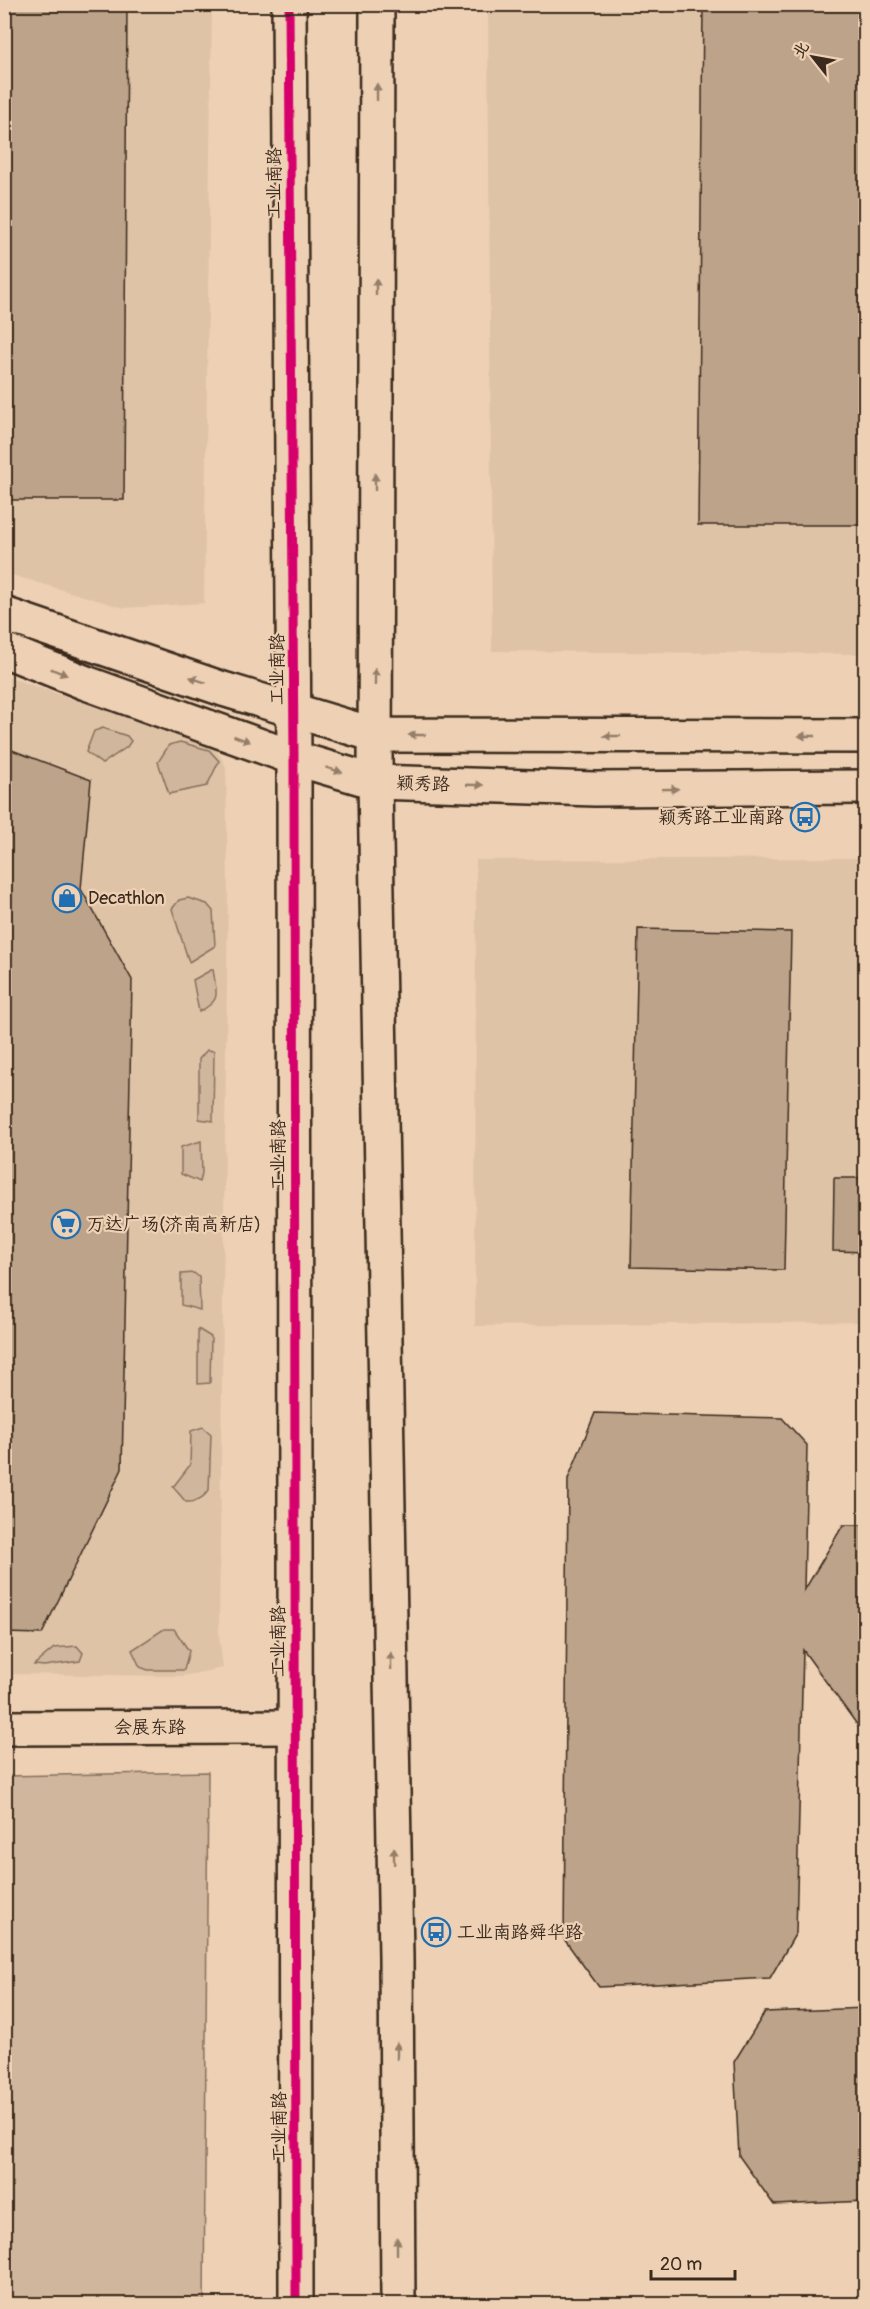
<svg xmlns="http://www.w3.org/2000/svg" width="870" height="2309" viewBox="0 0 870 2309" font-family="Pangolin,'LXGW WenKai TC',sans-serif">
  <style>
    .built { fill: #dfc3a7 }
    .green { fill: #d0b69c; stroke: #86705d; stroke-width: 1.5 }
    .building { fill: #bca38a; stroke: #3b2a1e; stroke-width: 1.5 }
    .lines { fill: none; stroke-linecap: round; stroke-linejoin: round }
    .secondary-casing { stroke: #3b2a1e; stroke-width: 38 }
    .primary-casing { stroke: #3b2a1e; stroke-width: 38 }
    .secondary { stroke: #eed1b4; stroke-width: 33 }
    .primary { stroke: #eed1b4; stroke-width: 33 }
    .cycleway-casing { stroke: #eed1b4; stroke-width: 13 }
    .cycleway { stroke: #d6006c; stroke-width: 9 }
    .oneway { fill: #947e69 }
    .labels { text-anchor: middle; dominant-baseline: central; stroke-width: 4.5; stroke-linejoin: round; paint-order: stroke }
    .street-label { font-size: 18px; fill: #3b2a1e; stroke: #eed1b4 }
    .poi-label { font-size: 18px; fill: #3b2a1e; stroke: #eed1b4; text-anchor: start }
  </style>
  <rect width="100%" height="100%" fill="#eed1b4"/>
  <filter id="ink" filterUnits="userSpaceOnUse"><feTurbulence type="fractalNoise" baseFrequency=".0167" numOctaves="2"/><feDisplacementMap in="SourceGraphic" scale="12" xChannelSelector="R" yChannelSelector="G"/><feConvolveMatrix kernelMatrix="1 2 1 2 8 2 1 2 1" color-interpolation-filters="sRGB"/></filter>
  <g filter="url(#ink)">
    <path class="built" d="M4,5H212L204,603L124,608L5,573Z
      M488,5H865V654L492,651Z
      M5,676L215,747L226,767L228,891L219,1634L223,1668L182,1676L5,1674Z
      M865,858V1322L475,1326L476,860Z"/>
    <path class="green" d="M103,728L127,736L131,741L127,747L102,764L86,752L94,731Z
      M180,742L209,750L219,761L207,786L169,794L158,762L169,745Z
      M188,898L207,904L213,911L215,946L189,962L172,909L179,900Z
      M213,969C216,994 223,999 199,1012L193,980Z
      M207,1050L214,1051L213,1121L199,1119V1059Z
      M201,1141L202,1173L200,1182L181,1174V1147Z
      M194,1273L199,1277L200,1310L181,1305V1274Z
      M198,1329L211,1337L210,1383L198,1384Z
      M203,1427L211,1434L209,1490C204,1497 196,1503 186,1502L173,1487L190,1465L191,1431Z
      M164,1629H174L189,1651L184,1670H148L140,1667L132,1650Z
      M77,1646L83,1653L80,1661L44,1666L34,1665L54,1648Z
      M208,1772L204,2304H5V1776Z"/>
    <path class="building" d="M4,4H127L124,500H4Z
      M703,4H866V525H698Z
      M4,747L91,780L81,889L132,980L122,1469L42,1634L4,1633Z
      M638,929L791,932L784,1270L631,1267Z
      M834,1178H866V1252L833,1251Z
      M595,1413L782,1418L807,1445L804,1591L843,1525H866V1737L803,1650L796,1933L770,1978L599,1987L564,1939L568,1479Z
      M866,2008V2201L774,2205L739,2156L734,2062L765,2012Z"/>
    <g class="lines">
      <g class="secondary-casing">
        <path id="secondary" d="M4,614L223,689L375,735L866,736
          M4,650L86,683L294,758L375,782L595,789L866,787
          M4,1728L295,1727"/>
      </g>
      <g class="primary-casing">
        <path id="primary" d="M289,4L294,758L296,2304
          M377,4L375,782L396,1957L398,2304"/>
      </g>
      <use href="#secondary" class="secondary"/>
      <use href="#primary" class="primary"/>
      <g class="cycleway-casing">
        <path id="cycleway" d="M289,4L294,758L296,2304"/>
      </g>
      <use href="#cycleway" class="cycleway"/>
    </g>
    <defs><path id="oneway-solid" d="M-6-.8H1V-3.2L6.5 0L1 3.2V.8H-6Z" transform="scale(1.5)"/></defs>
    <g class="oneway">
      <use href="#oneway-solid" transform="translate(377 92) rotate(-90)"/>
      <use href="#oneway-solid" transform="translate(376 287) rotate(-90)"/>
      <use href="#oneway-solid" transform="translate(375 482) rotate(-90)"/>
      <use href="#oneway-solid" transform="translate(59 672) rotate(22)"/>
      <use href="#oneway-solid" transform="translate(375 677) rotate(-90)"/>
      <use href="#oneway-solid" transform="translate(198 680) rotate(-161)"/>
      <use href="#oneway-solid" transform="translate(417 735) rotate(-180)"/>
      <use href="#oneway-solid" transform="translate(612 736) rotate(-180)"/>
      <use href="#oneway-solid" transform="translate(807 736) rotate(-180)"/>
      <use href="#oneway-solid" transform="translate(242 739) rotate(20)"/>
      <use href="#oneway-solid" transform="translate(334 770) rotate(17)"/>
      <use href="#oneway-solid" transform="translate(475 785) rotate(2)"/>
      <use href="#oneway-solid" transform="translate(670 789) rotate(-1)"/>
      <use href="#oneway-solid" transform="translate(391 1661) rotate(-91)"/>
      <use href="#oneway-solid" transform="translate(394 1856) rotate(-91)"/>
      <use href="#oneway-solid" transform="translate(397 2051) rotate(-90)"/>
      <use href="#oneway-solid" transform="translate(397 2246) rotate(-90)"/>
    </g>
  </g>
  <defs>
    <g id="bus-ring" transform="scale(1.5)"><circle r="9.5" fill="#eed1b4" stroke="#1f6fb2" stroke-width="1.5"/><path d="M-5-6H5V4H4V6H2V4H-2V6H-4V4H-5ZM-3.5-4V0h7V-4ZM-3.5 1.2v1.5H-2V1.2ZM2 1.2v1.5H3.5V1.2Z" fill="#1f6fb2"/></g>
    <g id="shop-ring" transform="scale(1.5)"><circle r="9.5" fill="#eed1b4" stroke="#1f6fb2" stroke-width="1.5"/><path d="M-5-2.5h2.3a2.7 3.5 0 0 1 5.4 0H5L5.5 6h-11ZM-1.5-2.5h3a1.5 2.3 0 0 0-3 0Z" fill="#1f6fb2"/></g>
    <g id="supermarket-ring" transform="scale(1.5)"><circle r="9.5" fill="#eed1b4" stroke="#1f6fb2" stroke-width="1.5"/><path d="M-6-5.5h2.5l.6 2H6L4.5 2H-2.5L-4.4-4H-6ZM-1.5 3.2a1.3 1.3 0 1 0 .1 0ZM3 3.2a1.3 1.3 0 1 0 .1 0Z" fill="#1f6fb2"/></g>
  </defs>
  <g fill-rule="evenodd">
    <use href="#bus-ring" x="805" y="817"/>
    <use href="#shop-ring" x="67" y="898"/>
    <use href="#supermarket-ring" x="66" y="1224"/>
    <use href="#bus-ring" x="436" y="1932"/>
  </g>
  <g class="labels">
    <g class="street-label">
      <text transform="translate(274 183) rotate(-90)">工业南路</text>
      <text transform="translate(277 669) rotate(-90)">工业南路</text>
      <text transform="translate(423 784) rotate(2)">颖秀路</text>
      <text transform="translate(278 1155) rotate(-90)">工业南路</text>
      <text transform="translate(278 1641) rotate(-90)">工业南路</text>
      <text x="150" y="1727">会展东路</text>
      <text transform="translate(279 2127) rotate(-90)">工业南路</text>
    </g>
    <g class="poi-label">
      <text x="784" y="817" text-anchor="end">颖秀路工业南路</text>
      <text x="88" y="898">Decathlon</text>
      <text x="87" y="1224">万达广场(济南高新店)</text>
      <text x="457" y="1932">工业南路舜华路</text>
    </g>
  </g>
  <rect width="870" height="2309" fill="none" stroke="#eed1b4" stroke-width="24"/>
  <rect x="12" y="12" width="846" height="2285" fill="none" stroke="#3b2a1e" stroke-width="2" filter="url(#ink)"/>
  <g transform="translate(813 57) rotate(301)" stroke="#eed1b4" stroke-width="4.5" paint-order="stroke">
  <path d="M0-4.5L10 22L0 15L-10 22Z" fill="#3b2a1e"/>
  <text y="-9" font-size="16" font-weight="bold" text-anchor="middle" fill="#3b2a1e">北</text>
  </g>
  <path d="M651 2270v9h84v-9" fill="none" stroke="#3b2a1e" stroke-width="3"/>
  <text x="660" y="2270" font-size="18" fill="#3b2a1e" stroke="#eed1b4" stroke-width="4.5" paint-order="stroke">20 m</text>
</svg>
